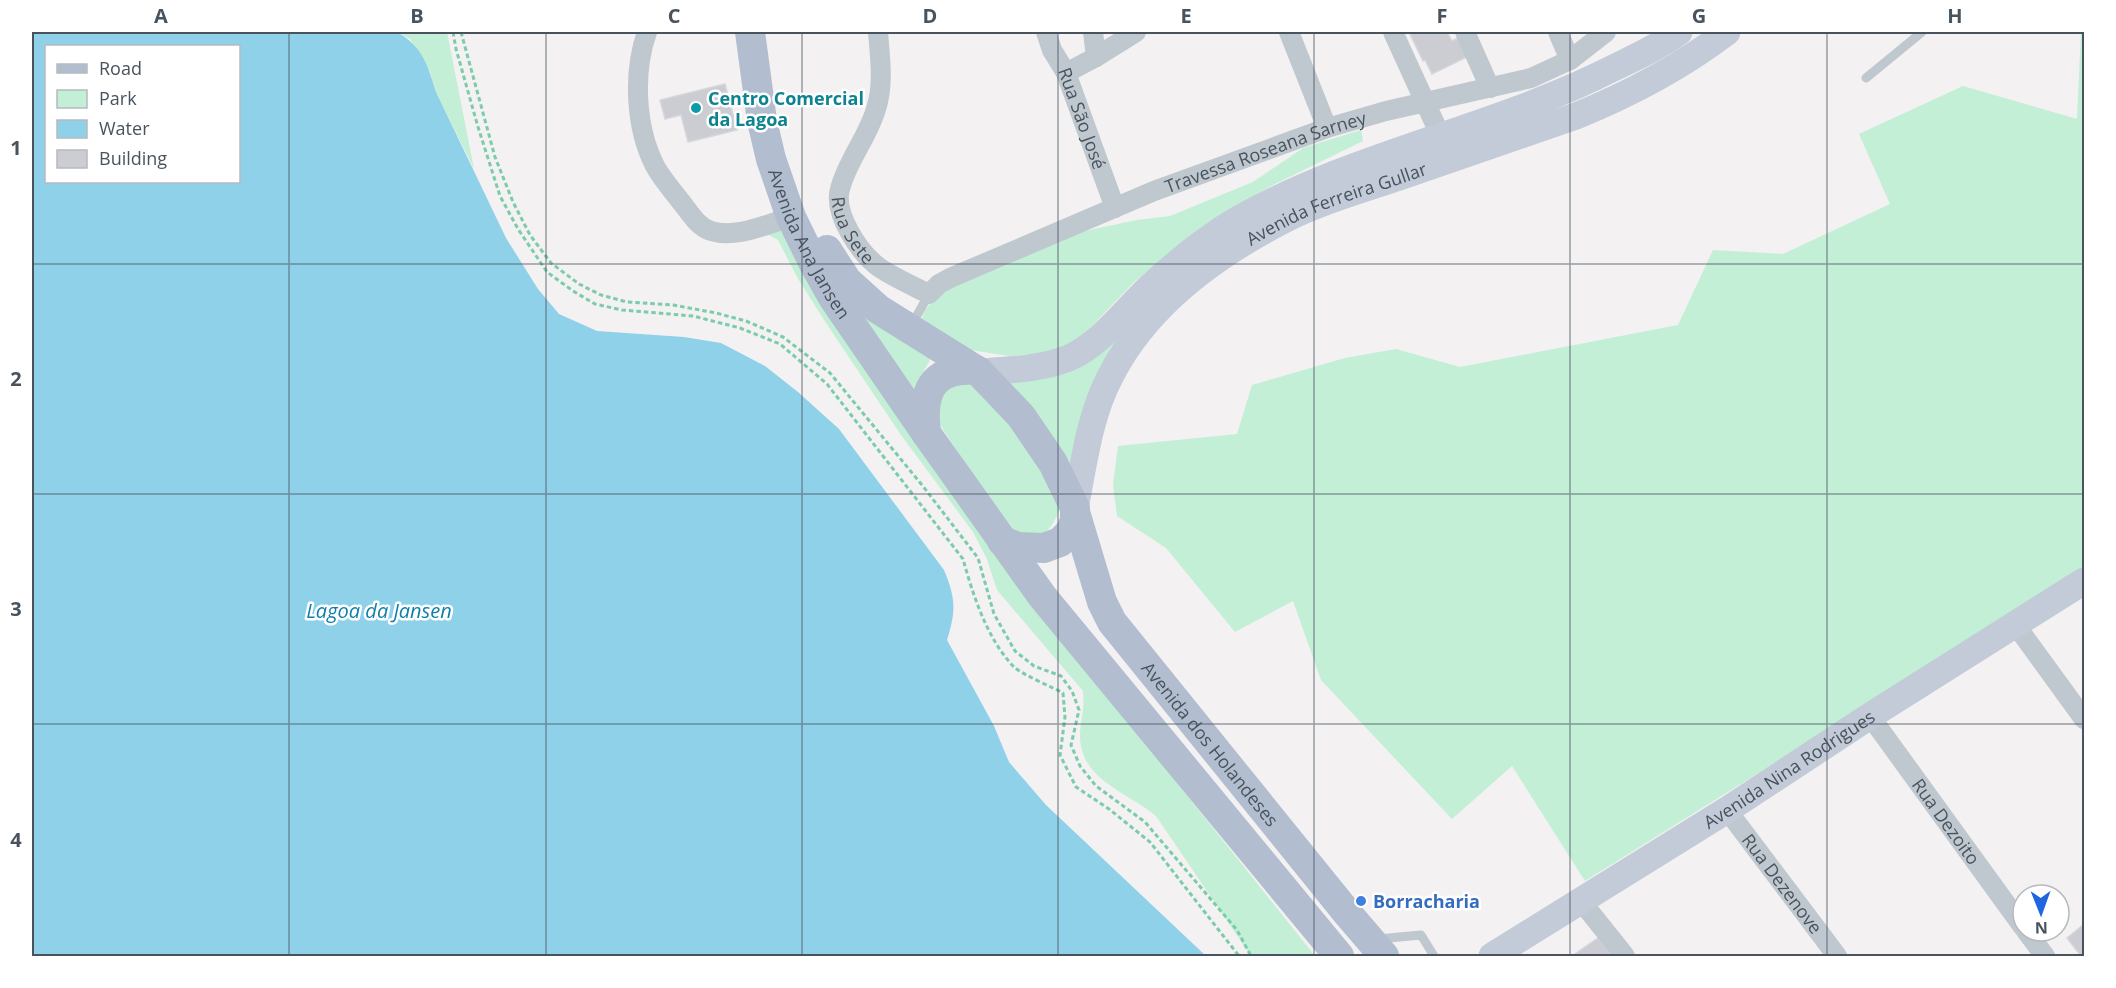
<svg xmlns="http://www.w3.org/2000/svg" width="2116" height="988" viewBox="0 0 2116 988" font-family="'Open Sans',sans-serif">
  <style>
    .green { fill: #c2efd6 }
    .water { fill: #90d1ea; fill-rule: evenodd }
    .building { fill: #cbcdd3; stroke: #d5d7dc; stroke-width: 1.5 }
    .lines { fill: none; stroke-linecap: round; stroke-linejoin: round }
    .path { stroke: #7accaa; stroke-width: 3; stroke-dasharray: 4.5 3; stroke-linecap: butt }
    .lane { stroke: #bfc7cf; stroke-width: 9 }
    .street { stroke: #bfc7cf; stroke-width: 20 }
    .secondary { stroke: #c2cbd7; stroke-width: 27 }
    .primary { stroke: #b2becf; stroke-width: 30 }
    .grid { fill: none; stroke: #49535e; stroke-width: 1.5; stroke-opacity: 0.55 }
    .culture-dot { fill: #0f9aa8; stroke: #fff; stroke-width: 2 }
    .shop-dot { fill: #3f7fe0; stroke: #fff; stroke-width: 2 }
    .labels { text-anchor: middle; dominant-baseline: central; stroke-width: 5; stroke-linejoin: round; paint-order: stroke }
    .culture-label { font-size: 18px; font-weight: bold; fill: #0d838f; stroke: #fff; text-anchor: start }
    .street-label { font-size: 18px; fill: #49535e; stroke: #fff }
    .shop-label { font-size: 18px; font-weight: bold; fill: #366cbe; stroke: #fff; text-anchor: start }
    .water-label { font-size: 20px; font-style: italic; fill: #107faa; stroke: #fff }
    .neatline { fill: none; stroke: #49535e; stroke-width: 2 }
    .grid-label { font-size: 20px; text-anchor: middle; font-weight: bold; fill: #49535e }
  </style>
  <rect width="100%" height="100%" fill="#f3f1f1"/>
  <path class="green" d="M397,32H447L474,169L436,92L430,71L410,39Z
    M2081,32H2084V570L1585,881L1512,766L1452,819L1321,680L1293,601L1235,632L1166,548L1117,516L1113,485L1118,446L1237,434L1252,385L1345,358L1396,349L1460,367L1678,325L1713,250L1783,254L1890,204L1859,134L1963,86L2077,119Z
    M1361,130L1363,141L1273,185L1200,228L1133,283L1091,327L1073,343L1044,353L1009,356L971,350L920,325L925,310L945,288L1070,234L1137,220L1170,216L1253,182L1303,148Z
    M778,230L785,231L1024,591L1315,956H1251L1156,816C1126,791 1079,780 1080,733C1081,717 1085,708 1083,691L997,590L987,559L973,532L901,435L826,323L797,277L778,240L765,233Z
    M859,308L933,355L909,396L858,322Z
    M1115,337L1117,350L1074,476L999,378Z
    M958,382L977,387L1012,422L1061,506C1055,522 1046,542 1024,537C1019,536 1012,530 1007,527L935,417L942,387Z"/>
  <path class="water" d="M32,32H397C422,46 428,65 436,92L506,238L538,289L559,314L597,331L684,337L721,343L765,366L798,392L839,429L944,570C956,599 956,611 947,640L994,726L1009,762L1046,805L1206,956H32ZM46,46H238V182H46Z"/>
  <path class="building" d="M1409,32H1447L1452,41L1458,38L1467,57L1432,74L1425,60L1423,61Z
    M725,84L737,130L688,142L681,115L665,119L660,100Z
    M2084,924V956H2081L2067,938Z
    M1598,938L1613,956H1572Z"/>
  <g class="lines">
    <path class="path" d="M453,32L456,49L478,127L500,196L518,229L547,272L573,291L595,304L622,310L693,316L740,328L780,344L827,384L963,559C973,595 987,639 1014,667C1023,675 1052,687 1063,693L1065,717L1060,755L1076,787L1109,809L1150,842L1239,956
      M461,32L495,157L513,202L530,235L551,263L579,284L601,295L627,302L673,305L716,313L746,321L783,337L830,373L922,485L978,558L994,614L1015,651L1034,666L1061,676L1072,691L1079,710L1071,745L1080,766L1096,786L1145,822L1237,930L1251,956"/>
    <path class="lane" d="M1866,78L1922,32
      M911,326L929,294
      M1378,939L1421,935L1434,956"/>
    <g class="street">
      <path d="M647,32C633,72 635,127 655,166C662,179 673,191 682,203C690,213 698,227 711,231C736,239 767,224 791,217"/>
      <path id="s1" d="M878,32C880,57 884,85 876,109C868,137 847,161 840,189C833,214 860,254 880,268C895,278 913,286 929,294L939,284L950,278L1154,191L1327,128L1386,111L1531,78L1570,60L1606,32"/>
      <path id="s2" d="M1046,32L1052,50L1066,73L1115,208"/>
      <path d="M1093,32L1096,57"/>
      <path d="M1289,32L1327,128"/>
      <path d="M1393,32L1441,137"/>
      <path d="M1465,32L1490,88"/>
      <path d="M1558,32L1570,60"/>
      <path d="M1066,73L1096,57L1136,32"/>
      <path d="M2015,624L2084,719"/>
      <path id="s3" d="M1870,716L2023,927"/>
      <path id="s4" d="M1727,810L1837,956"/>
      <path d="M1581,901L1625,956"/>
      <path d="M2026,931L2045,956"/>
    </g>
    <g class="secondary">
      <path d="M979,372C1009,370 1041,369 1069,358C1101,344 1125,310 1151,286C1177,262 1206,238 1237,220C1349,156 1479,132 1595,77C1623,63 1654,50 1679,32"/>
      <path id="s5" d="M1075,508C1084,464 1089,417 1110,377C1147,303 1221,251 1294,215C1329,198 1368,188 1405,175C1462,155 1519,136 1576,116C1630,94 1681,67 1727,32"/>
      <path id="s6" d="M1492,956L1727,810L1870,716L2084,581"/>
    </g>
    <g class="primary">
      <path id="s7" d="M750,32L762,121L771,159L791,217L813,262L834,299L926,433L1042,596L1339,956"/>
      <path d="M827,250L847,281L878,309L979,372L1021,416L1053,463L1075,508V521L1070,532L1060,542L1044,548L1018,547L1002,541"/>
      <path d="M926,433C921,393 931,367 976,370"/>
      <path id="s8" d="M1075,512L1102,602L1112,622L1348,914L1384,956"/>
    </g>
  </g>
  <path class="grid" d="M289,32V956M546,32V956M802,32V956M1058,32V956M1314,32V956M1570,32V956M1827,32V956M32,264H2084M32,494H2084M32,724H2084"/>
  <circle class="culture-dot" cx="696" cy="108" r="6"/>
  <circle class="shop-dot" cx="1361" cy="901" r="6"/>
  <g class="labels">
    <g class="culture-label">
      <text x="708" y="98">Centro Comercial<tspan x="708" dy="21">da Lagoa</tspan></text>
    </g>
    <g class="street-label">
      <text stroke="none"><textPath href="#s2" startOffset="94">Rua São José</textPath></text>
      <text stroke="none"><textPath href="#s1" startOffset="680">Travessa Roseana Sarney</textPath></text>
      <text stroke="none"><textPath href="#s5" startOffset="429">Avenida Ferreira Gullar</textPath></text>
      <text stroke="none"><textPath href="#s1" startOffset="210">Rua Sete</textPath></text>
      <text stroke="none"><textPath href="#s7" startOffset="222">Avenida Ana Jansen</textPath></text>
      <text stroke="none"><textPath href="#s8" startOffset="273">Avenida dos Holandeses</textPath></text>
      <text stroke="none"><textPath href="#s6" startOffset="351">Avenida Nina Rodrigues</textPath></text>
      <text stroke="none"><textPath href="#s3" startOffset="130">Rua Dezoito</textPath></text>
      <text stroke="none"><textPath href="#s4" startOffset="92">Rua Dezenove</textPath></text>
    </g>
    <g class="shop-label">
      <text x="1373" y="901">Borracharia</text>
    </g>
    <g class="water-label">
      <text x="379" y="610">Lagoa da Jansen</text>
    </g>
  </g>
  <rect width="2116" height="988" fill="none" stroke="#ffffff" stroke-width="66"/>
  <rect x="45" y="45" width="195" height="138" fill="#ffffff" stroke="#b6babf" stroke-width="1.5"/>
  <rect x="57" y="64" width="30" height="9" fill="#b2becf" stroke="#b6babf" stroke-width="1.5"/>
  <text x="99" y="75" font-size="18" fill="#49535e">Road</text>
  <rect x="57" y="90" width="30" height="18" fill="#c2efd6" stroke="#b6babf" stroke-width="1.5"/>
  <text x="99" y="105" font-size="18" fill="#49535e">Park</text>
  <rect x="57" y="120" width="30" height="18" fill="#90d1ea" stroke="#b6babf" stroke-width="1.5"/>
  <text x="99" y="135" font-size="18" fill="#49535e">Water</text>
  <rect x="57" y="150" width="30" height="18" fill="#cbcdd3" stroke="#b6babf" stroke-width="1.5"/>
  <text x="99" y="165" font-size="18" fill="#49535e">Building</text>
  <g transform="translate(2041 913) rotate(179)"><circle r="28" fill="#ffffff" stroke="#b6babf" stroke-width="1.5"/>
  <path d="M0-4.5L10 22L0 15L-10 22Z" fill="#1e65e0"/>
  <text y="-9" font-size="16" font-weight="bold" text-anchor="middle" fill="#49535e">N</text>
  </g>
  <rect x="33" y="33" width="2050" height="922" class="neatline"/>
  <g class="grid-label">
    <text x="161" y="23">A</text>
    <text x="417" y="23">B</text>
    <text x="674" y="23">C</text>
    <text x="930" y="23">D</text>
    <text x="1186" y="23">E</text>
    <text x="1442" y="23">F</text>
    <text x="1699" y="23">G</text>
    <text x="1955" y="23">H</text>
    <text x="16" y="155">1</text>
    <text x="16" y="386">2</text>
    <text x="16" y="616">3</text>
    <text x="16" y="847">4</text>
  </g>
</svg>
